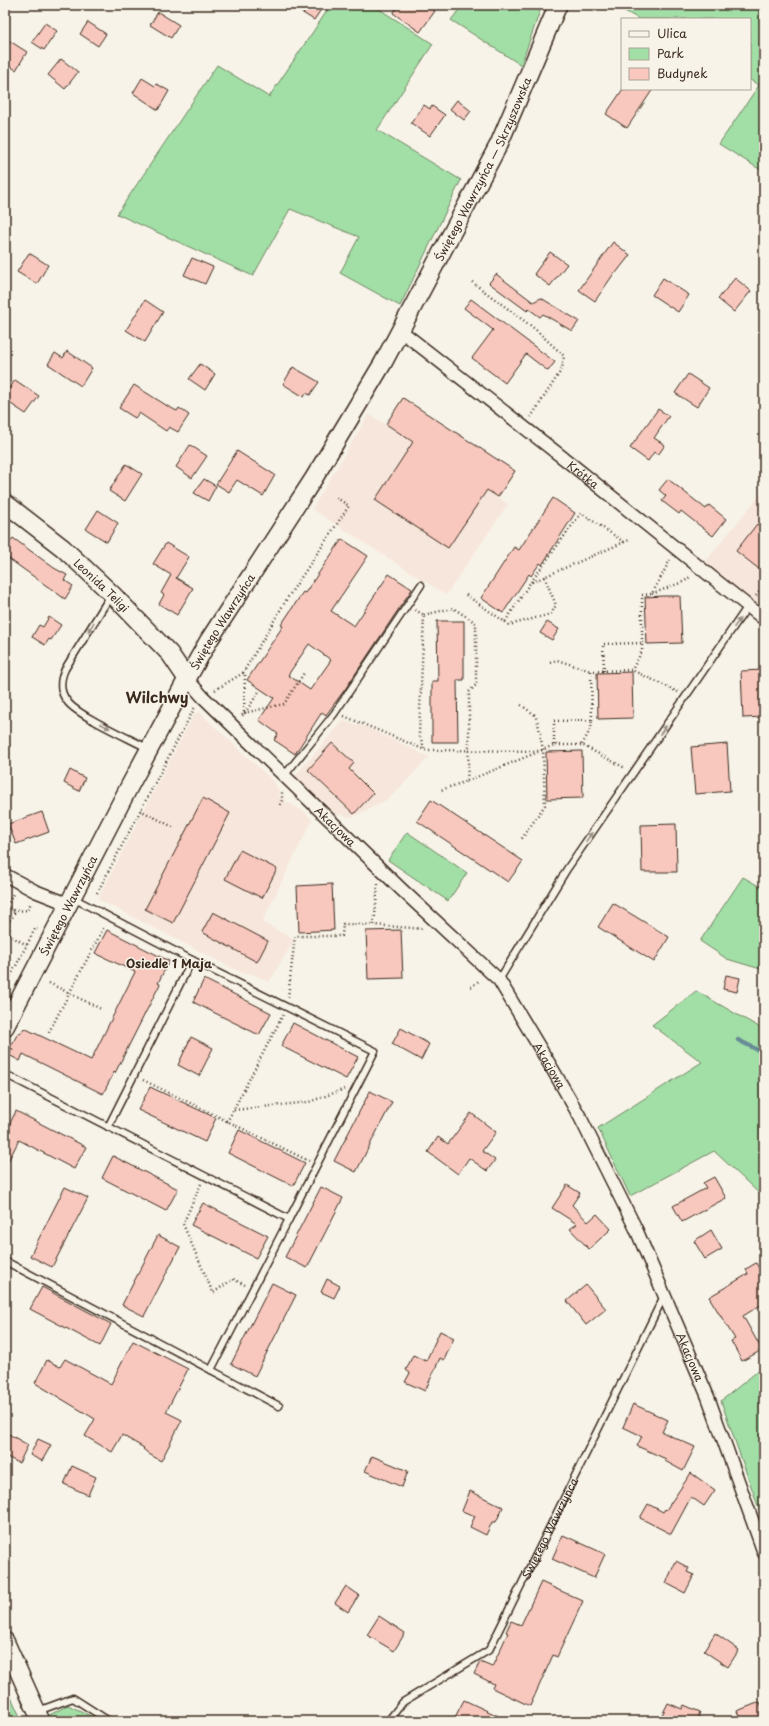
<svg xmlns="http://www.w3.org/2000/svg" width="769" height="1726" viewBox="0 0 769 1726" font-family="'Playpen Sans',sans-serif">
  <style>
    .built { fill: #f7e6db }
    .green { fill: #a2dfa6; stroke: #6e8462 }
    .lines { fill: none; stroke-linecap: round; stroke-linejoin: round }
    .stream { stroke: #688c97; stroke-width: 4.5 }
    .building { fill: #f8c8be; stroke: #3b2a1e; fill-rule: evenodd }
    .lane-casing { stroke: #3b2a1e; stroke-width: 9 }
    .street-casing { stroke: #3b2a1e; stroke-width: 15 }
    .secondary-casing { stroke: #3b2a1e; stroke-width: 20 }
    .path { stroke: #3b2a1e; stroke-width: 2.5; stroke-dasharray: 1 3; stroke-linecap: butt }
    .lane { stroke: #f7f3e8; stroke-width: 6 }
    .street { stroke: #f7f3e8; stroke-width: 12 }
    .secondary { stroke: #f7f3e8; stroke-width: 17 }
    .oneway { fill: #998e83 }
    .labels { text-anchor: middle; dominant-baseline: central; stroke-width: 3; stroke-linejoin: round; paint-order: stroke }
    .street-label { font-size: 11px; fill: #3b2a1e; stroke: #f7f3e8 }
    .neighbourhood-label { font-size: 12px; font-weight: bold; fill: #3b2a1e; stroke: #f7f3e8 }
    .district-label { font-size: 15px; font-weight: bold; fill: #3b2a1e; stroke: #f7f3e8 }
  </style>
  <rect width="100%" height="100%" fill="#f7f3e8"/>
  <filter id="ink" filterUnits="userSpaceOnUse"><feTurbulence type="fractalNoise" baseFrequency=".025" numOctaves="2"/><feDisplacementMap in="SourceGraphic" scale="8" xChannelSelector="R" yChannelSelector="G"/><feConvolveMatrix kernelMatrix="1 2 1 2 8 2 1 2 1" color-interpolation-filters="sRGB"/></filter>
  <g filter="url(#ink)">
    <path class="built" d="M369,414L508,504L446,595L312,509Z
      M764,490V609L705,562Z
      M199,712L274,782L279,791V797L306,813L312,820L262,922L293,939V942L269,982L253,974H244L98,899L167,766L194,715Z
      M343,721L366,727L429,757L390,798L353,817L335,814L295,776Z"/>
    <path class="green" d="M331,5H373L433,44L377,130L461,180L400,306L340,273L359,237L290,209L253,276L117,214L217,65L269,97Z
      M463,5H542L521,65L451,20Z
      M614,5H764V172L719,144L759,85L750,80V19H639Z
      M407,832L467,873L448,901L388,860Z
      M743,877L764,889V970L727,959L700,941Z
      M696,991L764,1030V1198L714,1151L630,1196L598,1128L702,1062L652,1025Z
      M764,1366V1523L721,1401Z
      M5,1684L22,1721H5Z
      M68,1705L85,1713L98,1721H48L46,1717Z"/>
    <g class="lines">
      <path class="stream" d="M738,1040L764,1053"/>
    </g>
    <path class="building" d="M290,5H324L314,20Z
      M399,5H426L435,11L420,32L393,13Z
      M158,12L179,25L171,38L150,25Z
      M88,22L106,34L98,46L80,34Z
      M45,23L57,31L44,50L32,42Z
      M5,38L27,52L16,70L5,63Z
      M61,59L78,72L65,89L48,75Z
      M142,78L155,86L157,84L169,91L158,110L133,93Z
      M623,89H653L627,128L606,114Z
      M457,100L471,111L464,120L450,109Z
      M424,105L430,109L432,106L445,115L430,136L411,123Z
      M613,242L630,255L616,273L615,272L595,301L579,290Z
      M550,252L567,264L550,286L534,274Z
      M29,253L48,265L37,284L17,272Z
      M192,258L213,267L205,284L184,275Z
      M496,274L533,302L541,298L579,321L572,331L543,314L540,317L529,309L527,311L489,283Z
      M663,278L689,295L678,312L652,295Z
      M735,278L751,291L734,312L718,299Z
      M471,299L555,362L548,371L526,354L505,383L472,358L493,330L464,308Z
      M145,300L163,312L145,342L126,330Z
      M67,351L92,368L81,386L48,364L55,353L63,358Z
      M200,364L215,374L205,390L189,379Z
      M293,367L319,382L310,395L306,393L304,397L283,384Z
      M688,374L709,388L697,407L675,393Z
      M15,380L39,396L26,414L5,400V395Z
      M134,385L169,407L177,411L179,408L189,415L178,432L169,427L166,431L139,413L135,418L119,408Z
      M403,398L515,471L498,497L487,490L448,548L375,500L413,442L386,424Z
      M658,409L669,416L654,438L665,445L658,455L654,452L648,461L630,448Z
      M190,445L207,456L192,478L176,467Z
      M237,451L275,475L263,496L237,480L229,492L216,484Z
      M126,464L142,474L125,501L109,491Z
      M204,479L216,486L208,501L194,493Z
      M668,479L706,509L709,505L726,519L713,536L681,511L679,514L662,501L666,496L659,490Z
      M553,498L575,513L542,565L540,563L531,576L529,574L503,613L481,598L514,547L519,550Z
      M98,510L118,523L107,542L86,529Z
      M757,524L764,530V573L736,551Z
      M13,538L54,568L67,575L64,580L73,586L65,599L5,556V549Z
      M342,539L368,556L331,611L354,626L389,574L412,589L346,688L326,715L322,712L295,754L274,740L278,734L259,720L274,698L247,680L283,626L281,625L303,592L305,593ZM309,644L331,660L310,690L288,675Z
      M166,543L189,557L176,578L193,588L177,615L159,604L164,595L161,593L171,575L153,564Z
      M663,596H680L682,643L647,644L645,597Z
      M49,617L61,625L51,640L49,639L45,645L32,637L39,625L43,627Z
      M437,621H464V680H457L458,742H432V681H438Z
      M547,622L559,629L552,640L540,633Z
      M764,670V717L743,718L741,671Z
      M632,672L633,718L598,719L597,673Z
      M332,743L354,763L349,769L373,793L354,814L308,770Z
      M727,744L730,791L695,794L691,747Z
      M582,751L583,798L547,799L546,752Z
      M70,770L85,778L79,791L64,783Z
      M203,798L230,813L173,923L145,909Z
      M431,800L523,861L508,882L417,821Z
      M42,812L49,832L16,844L8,824Z
      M676,824L677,872H642L641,825Z
      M240,850L277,869L262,898L225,879Z
      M332,884L334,930L299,932L297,886Z
      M613,903L669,937L654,962L598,927Z
      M213,912L268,941L257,962L202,932Z
      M107,930L169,961L158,983L160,984L115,1073L114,1072L103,1094L23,1054L20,1061L9,1055L13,1049L10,1048L18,1033L20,1034L24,1028L91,1060L135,972L95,953Z
      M401,930L403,978L368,979L366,931Z
      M726,975L740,978L737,992L723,989Z
      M204,979L271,1013L259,1035L193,1002Z
      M293,1023L358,1057L346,1079L281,1046Z
      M401,1028L429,1044L421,1060L392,1044Z
      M191,1037L213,1048L199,1076L178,1065Z
      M150,1087L216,1118L205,1142L138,1110Z
      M370,1091L392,1102L356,1172L334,1161Z
      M16,1111L86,1147L74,1169L19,1140L5,1167V1133Z
      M471,1113L496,1132L482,1151L495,1160L487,1171L469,1158L458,1174L428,1152L438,1137L448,1144Z
      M239,1130L305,1163L293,1186L228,1153Z
      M113,1156L178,1189L166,1211L102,1178Z
      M714,1177L726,1198L682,1222L673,1206L706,1188L703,1183Z
      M567,1185L580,1193L572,1205L588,1222L597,1214L611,1229L589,1249L570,1229L577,1224L552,1208Z
      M65,1187L88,1198L52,1267L30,1256Z
      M321,1187L343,1198L307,1268L285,1257Z
      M203,1203L268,1236L256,1258L191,1225Z
      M711,1230L722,1249L705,1259L694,1241Z
      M158,1235L180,1247L144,1316L122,1305Z
      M756,1263L764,1277V1303L743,1316L762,1350L742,1361L731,1341L735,1339L709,1297L748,1274L746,1269Z
      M327,1279L340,1286L334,1298L321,1292Z
      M272,1283L296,1295L255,1376L231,1364Z
      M586,1285L606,1309L586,1325L567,1301Z
      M42,1287L111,1324L100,1346L30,1309Z
      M440,1331L454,1338L444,1360L440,1358L425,1391L405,1382L410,1373L406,1370L413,1355L426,1361Z
      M133,1341L188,1369L166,1412L182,1420L161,1461L149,1454L143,1449L144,1448L122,1435L112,1452L85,1436L95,1419L35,1383L47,1360L60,1367L65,1359L111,1384Z
      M633,1404L668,1420L662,1432L695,1447L683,1471L665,1461L666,1459L637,1446L642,1436L623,1427Z
      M5,1432L28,1445L19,1463L5,1456Z
      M38,1439L51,1445L42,1461L30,1455Z
      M372,1456L408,1471L402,1487L365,1471Z
      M72,1466L96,1477L88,1495L64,1484Z
      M691,1473L715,1490L704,1506L691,1497L671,1534L640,1518L648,1504L663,1512L665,1509L666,1510Z
      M470,1491L503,1507L496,1522H492L486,1535L470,1527L475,1516L462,1511Z
      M563,1535L605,1554L594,1578L552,1559Z
      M676,1561L689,1568L687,1572L694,1575L685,1593L666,1583Z
      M541,1582L583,1601L557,1657L553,1655L530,1706L492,1688L494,1684L474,1674L480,1662L492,1667L508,1633L506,1632L511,1621L521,1625Z
      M346,1586L359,1595L348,1612L335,1603Z
      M379,1616L405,1633L394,1651L367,1635Z
      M715,1633L739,1650L728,1667L704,1651Z
      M464,1700L509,1721H453Z
      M760,1702L764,1713V1721H741L737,1711Z
      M668,1703L682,1709L684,1705L700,1712L698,1717L707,1721H659Z"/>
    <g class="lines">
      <g class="lane-casing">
        <g id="lane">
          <path d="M111,595L65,669C60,680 59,691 67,701C76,715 131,739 149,749"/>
          <path d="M284,776L334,714L421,585"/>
          <path d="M499,980L567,869L748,606"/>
          <path d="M5,1074L289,1219L375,1051L192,960L73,898"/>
          <path d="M108,1127L192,960"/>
          <path d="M5,1261L279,1406"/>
          <path d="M211,1370L289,1219"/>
          <path d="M38,1711L73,1698L109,1721"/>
          <path id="s1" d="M388,1721L403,1702L489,1650L664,1296"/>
        </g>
      </g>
      <g class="street-casing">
        <g id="street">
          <path id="s2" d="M401,331L571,464L764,619"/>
          <path id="s3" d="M187,679L203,697L401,889L499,980L553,1070L580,1117L636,1229L708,1397L764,1553"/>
          <path d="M5,875L35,891L68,904"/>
        </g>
      </g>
      <g class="secondary-casing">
        <g id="secondary">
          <path id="s4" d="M5,503L63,548L112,594L170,654L187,679"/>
          <path id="s5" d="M5,1027L129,787L187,679L209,640L314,478L383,363L499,144L558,5"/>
          <path d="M5,1641L41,1721"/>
        </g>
      </g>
      <path class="path" d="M472,282L535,329L564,356L562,369L531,417
        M531,582L581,513L624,542
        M652,594L685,581L691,576
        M466,595L505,622L530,583L629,540
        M756,596L764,586
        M415,610L424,615L419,734L425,750
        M424,615L453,608L476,623V685L469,692V749L467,781L441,790
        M505,622L509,625L551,614L556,605L544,576
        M642,643V595L652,594L670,560
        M550,662L557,660L591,671
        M604,671L603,644L642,643V651L632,670
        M243,673L288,597L349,506L334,496
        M215,690L243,673L245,674L244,713L241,717
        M521,705L535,715L538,723L543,750L545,805L521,840
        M244,713L284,704L304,673
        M245,713L260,690
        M344,716L425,750L540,751L554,745H582L625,768
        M592,720L591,671L632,670L678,692
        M554,745V721L592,720L591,728L582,745
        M467,781L538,752
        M280,805L282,800V791
        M140,810L173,827
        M378,884L374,925L424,929
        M97,893L195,707
        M5,906L12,909L14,913L11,920L5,921
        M7,906L13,894
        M13,911L28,910L31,902
        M8,921L10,936
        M5,933L27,945
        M49,983L101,1009
        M5,987L35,929H38
        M471,987L480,980
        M288,997L295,936H342L343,924L374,925
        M49,1032L104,927
        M143,1080L309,1161
        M234,1110L309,1102L345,1089
        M227,1122L283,1015
        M201,1184L183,1224L213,1293L233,1279L245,1285"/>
      <use href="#lane" class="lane"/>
      <use href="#street" class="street"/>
      <use href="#secondary" class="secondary"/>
    </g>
    <defs><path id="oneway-solid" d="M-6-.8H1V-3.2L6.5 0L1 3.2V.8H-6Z"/></defs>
    <g class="oneway">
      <use href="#oneway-solid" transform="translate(737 623) rotate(-55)"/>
      <use href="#oneway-solid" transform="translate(91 627) rotate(122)"/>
      <use href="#oneway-solid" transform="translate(105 726) rotate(28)"/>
      <use href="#oneway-solid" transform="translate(663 730) rotate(-55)"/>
      <use href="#oneway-solid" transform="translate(589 837) rotate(-55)"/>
    </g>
  </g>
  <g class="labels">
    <g class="street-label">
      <text stroke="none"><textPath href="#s5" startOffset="983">Świętego Wawrzyńca — Skrzyszowska</textPath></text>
      <text stroke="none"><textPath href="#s2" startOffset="232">Krótka</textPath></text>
      <text stroke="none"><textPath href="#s4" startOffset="127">Leonida Teligi</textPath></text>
      <text stroke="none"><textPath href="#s5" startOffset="460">Świętego Wawrzyńca</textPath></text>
      <text stroke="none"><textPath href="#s3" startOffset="209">Akacjowa</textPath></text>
      <text stroke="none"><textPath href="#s5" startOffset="137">Świętego Wawrzyńca</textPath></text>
      <text stroke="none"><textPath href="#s3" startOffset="533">Akacjowa</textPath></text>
      <text stroke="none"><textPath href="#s3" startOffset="857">Akacjowa</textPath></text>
      <text stroke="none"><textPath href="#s1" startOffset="261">Świętego Wawrzyńca</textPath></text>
    </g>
    <g class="neighbourhood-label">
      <text x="169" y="963">Osiedle 1 Maja</text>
    </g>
    <g class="district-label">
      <text x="157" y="696">Wilchwy</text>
    </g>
  </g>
  <rect width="769" height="1726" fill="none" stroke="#f7f3e8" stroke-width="20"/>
  <rect x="10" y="10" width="749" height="1706" fill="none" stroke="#3b2a1e" stroke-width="1.5" filter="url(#ink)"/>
  <rect x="621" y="18" width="130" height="72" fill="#f7f3e8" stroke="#aca397"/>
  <rect x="629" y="31" width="20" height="6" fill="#f7f3e8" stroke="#aca397"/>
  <text x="657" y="38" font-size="12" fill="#3b2a1e">Ulica</text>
  <rect x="629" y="48" width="20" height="12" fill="#a2dfa6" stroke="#aca397"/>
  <text x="657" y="58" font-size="12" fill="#3b2a1e">Park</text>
  <rect x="629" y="68" width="20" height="12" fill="#f8c8be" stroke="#aca397"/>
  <text x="657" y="78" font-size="12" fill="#3b2a1e">Budynek</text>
</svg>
